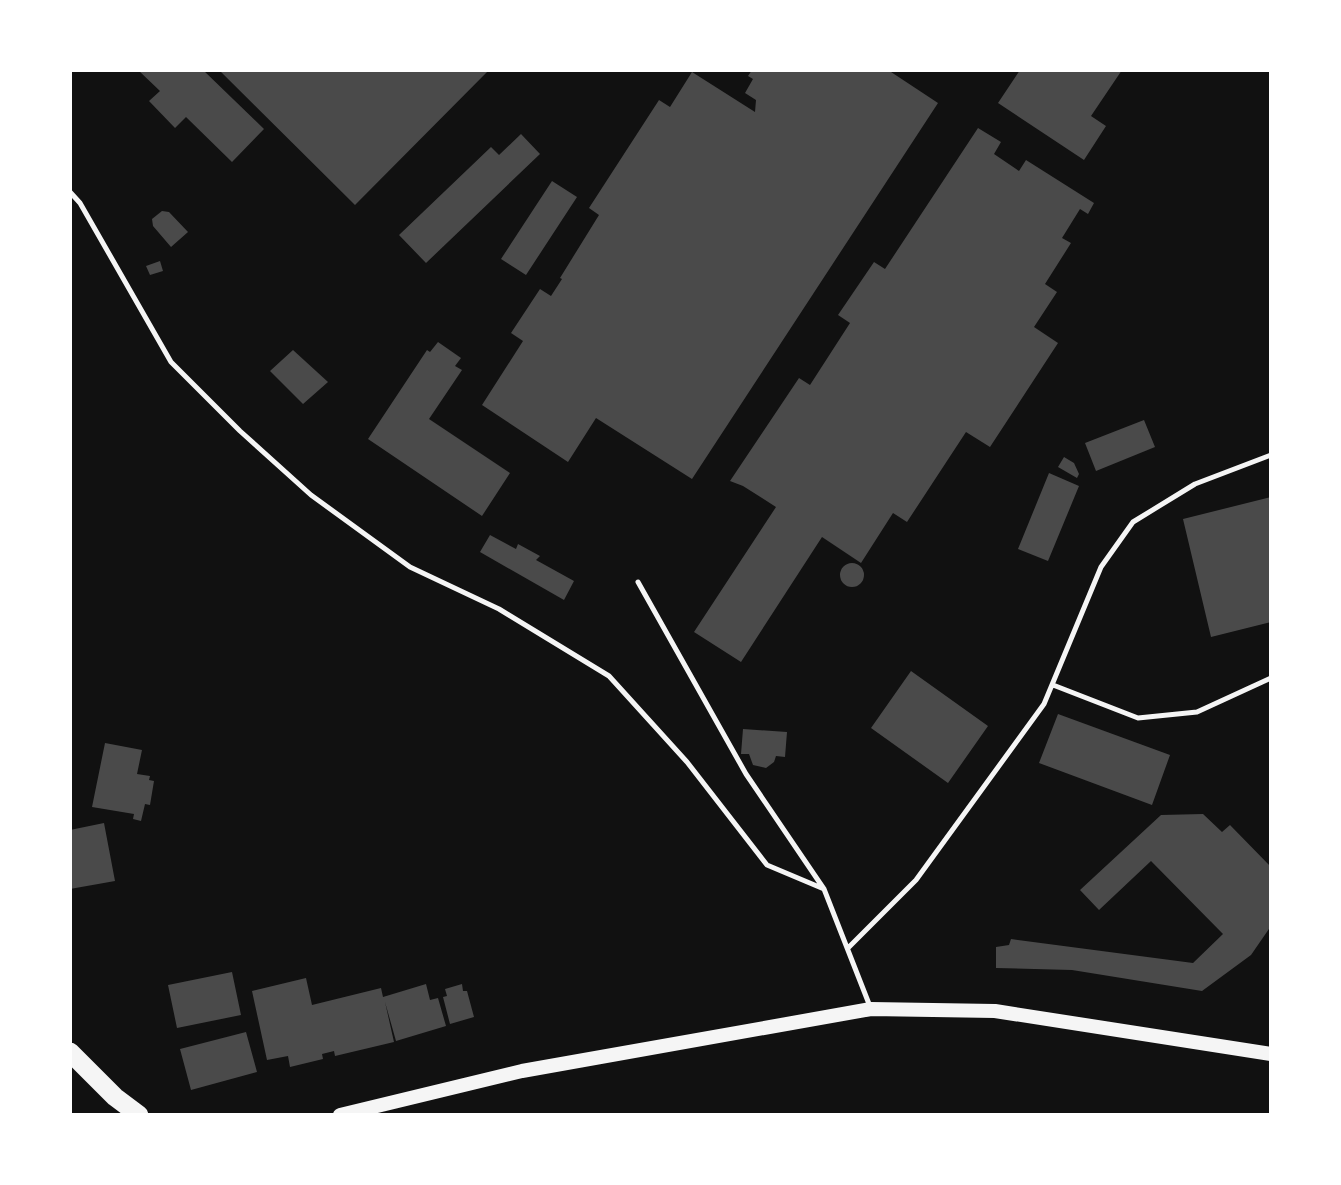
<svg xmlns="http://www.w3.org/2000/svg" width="1341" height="1185" viewBox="0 0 1341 1185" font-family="Bitter,serif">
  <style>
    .building { fill: #4a4a4a }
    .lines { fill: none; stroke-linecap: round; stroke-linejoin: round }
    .service { stroke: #f5f5f5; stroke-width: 5 }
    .secondary { stroke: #f5f5f5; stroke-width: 14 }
    .trunk { stroke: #f5f5f5; stroke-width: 19 }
  </style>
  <rect width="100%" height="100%" fill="#111"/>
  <path class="building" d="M138,70H203L264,129L232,162L186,117L175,128L149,101L160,91Z
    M219,70H489L355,205Z
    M752,70H888L938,103L692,479L596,418L568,462L482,405L523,341L511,333L540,289L551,296L562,279L560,278L599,215L589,208L659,100L670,107L692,72L755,112L756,100L745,93L753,79L748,76Z
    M1020,70H1122L1091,116L1106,126L1084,160L998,103Z
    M978,128L1001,142L994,154L1019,171L1026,160L1094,203L1088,214L1080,209L1062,238L1071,243L1045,284L1057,292L1034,327L1058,343L990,447L966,432L907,522L893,513L861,563L822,537L741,662L694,632L776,507L743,486L730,481L799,378L810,385L850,323L838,315L874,262L885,269Z
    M521,134L540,154L426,263L399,235L491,147L499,155Z
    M552,181L577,197L526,275L501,259Z
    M162,211L169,212L188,232L171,247L153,226L152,219Z
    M160,261L163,271L150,275L146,266Z
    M438,342L461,358L455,366L462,370L429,419L510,473L482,516L368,439L427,350L430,352Z
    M293,350L328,382L303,404L270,371Z
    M1144,420L1155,447L1096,471L1085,443Z
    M1064,457L1074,463L1079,474L1077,478L1058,467Z
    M1049,473L1079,486L1048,561L1018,549Z
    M1271,497V622L1211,637L1183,519Z
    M490,535L516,549L518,544L540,556L536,560L574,581L564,600L480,552Z
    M840 575a12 12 0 1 1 24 0a12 12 0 1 1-24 0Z
    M911,671L988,726L948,783L871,728Z
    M1058,714L1170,755L1152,805L1039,763Z
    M743,729L787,732L785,757L776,756L774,762L766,768L753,765L749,754H741Z
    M105,743L142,750L137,774L150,776L149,780L154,781L150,805L145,804L141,821L133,819L134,814L92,807Z
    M1203,814L1222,832L1230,825L1271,867V926L1251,955L1202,991L1072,970L996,968V947L1009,945L1011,939L1193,963L1223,934L1151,861L1099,910L1080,890L1161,815Z
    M104,823L115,881L70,889V830Z
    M232,972L241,1015L177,1028L168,985Z
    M306,978L312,1005L381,988L383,997L426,984L430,1000L438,998L446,1026L396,1041L385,1002L394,1042L335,1056L334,1051L322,1054L323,1059L290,1067L288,1056L267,1060L252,991Z
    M462,984L463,991H467L474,1017L450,1024L443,997L447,996L445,989Z
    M246,1032L257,1072L191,1090L180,1049Z"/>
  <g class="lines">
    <path class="service" d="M70,192L80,203L171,362L240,431L311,495L410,567L499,609L609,676L687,762L767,865L824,889
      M638,582L746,774L824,889L871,1009
      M1053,685L1138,718L1197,712L1271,678
      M848,948L916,880L1044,704L1101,567L1133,522L1195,484L1271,455"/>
    <path class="secondary" d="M340,1115L522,1071L871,1009L995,1011L1271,1054"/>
    <path class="trunk" d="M70,1052L115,1097L139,1115"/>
  </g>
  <rect width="1341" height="1185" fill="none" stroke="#ffffff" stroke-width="144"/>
</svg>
